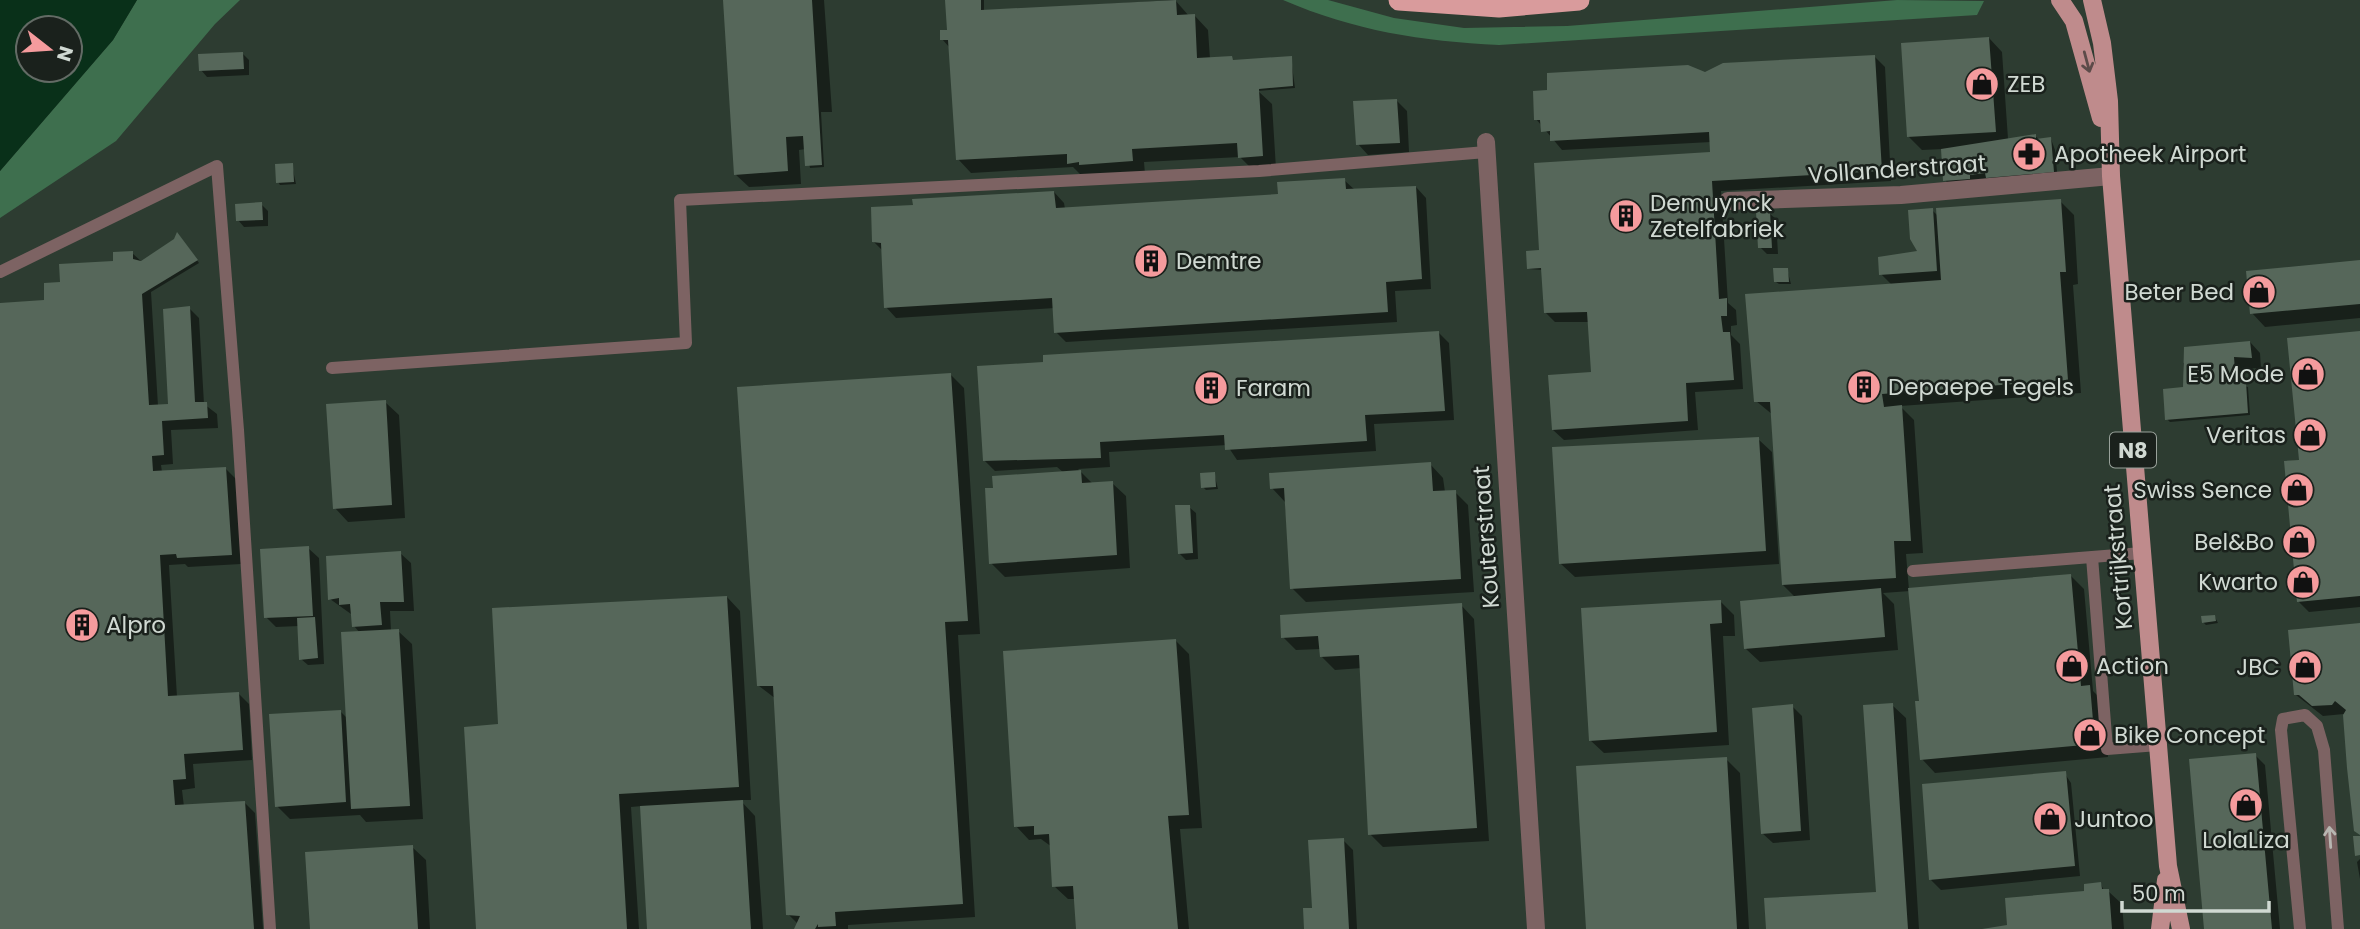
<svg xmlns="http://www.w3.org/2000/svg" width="2360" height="929" viewBox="0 0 2360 929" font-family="Poppins,sans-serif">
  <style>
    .green { fill: #3e6f4e }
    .water { fill: #093019; fill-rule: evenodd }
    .shadow { fill: #0007 }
    .building { fill: #56675a }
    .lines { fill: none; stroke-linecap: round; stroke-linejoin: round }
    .service { stroke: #7d6363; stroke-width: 12 }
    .minor { stroke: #7d6363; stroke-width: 18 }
    .primary { stroke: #bf8b8c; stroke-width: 18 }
    .motorway { stroke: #d99b9c; stroke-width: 21 }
    .oneway { stroke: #5c4b49 }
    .oneway2 { stroke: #b7b6b1 }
    .labels { text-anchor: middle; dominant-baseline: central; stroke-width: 5; stroke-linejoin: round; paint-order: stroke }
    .shield { fill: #1a211c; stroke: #99a29b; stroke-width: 2 }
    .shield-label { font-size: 21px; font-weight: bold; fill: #d0d9d2 }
    .poi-label { font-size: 23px; fill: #d0d9d2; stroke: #1a211c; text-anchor: start }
    .street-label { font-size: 23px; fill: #d0d9d2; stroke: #1a211c }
  </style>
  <rect width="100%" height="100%" fill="#2d3c31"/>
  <path class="green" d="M137,0H240L215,24L116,141L0,218V171L113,40Z
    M1283,0H1328L1394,18L1464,28L1567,26L1897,0L1984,1L1977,15L1499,45C1421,41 1355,31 1283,0Z"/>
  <path class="water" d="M0,0H137L113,40L0,171ZM28,28H70V70H28Z"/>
  <path class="shadow" d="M724,0H824L832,112H821L824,167L810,168L806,149L799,150L801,184L749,187L735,174Z
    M947,0H984V11L1175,0L1189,16H1195L1208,30L1210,59L1231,58L1235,62L1291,58L1295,88L1258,91L1272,104L1276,169L1253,170L1240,157L1144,162L1145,174L1082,176L1073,167L971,173L958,159L950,48L942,39L949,31Z
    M1989,38L2002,52L2008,139L2035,136L2040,140L2051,139L2055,150L2058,182L1955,190L1945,180L1943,149L1922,150L1908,136Z
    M242,53L249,60V75L207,77L201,70Z
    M1875,57L1885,67L1891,181L1721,191L1728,303L1736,310L1737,325L1731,326V335L1740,344L1743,389L1695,392L1698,430L1564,440L1553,430L1593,374L1590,322H1555L1545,312L1543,270L1529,269L1539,252L1712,154L1711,142L1562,150L1536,119L1705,74Z
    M1397,101L1407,111L1409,152L1368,155L1358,144Z
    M292,165L296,184L280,185L278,182Z
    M1344,180L1355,190L1416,187L1426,198L1431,289L1395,291L1397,322L1066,342L1056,332L1055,308L896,318L886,307L883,251L874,242L1054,192L1064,203L1065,209L1279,195Z
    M2060,201L2074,215L2078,284L2073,285L2081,393L1900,406L1914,420L1923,553L1906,554L1909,590L2071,576L2084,589L2093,691L2103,701L2108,757L1935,773L1922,759L1921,703L1910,591L1883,593L1894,604L1898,650L1760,662L1746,649L1796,598L1783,585L1773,415L1756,401L1892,285L1881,274L1920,253L1932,210L1938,216Z
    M261,204L268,211V226L244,227L238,220Z
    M1769,213L1776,219L1778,254H1767L1760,247Z
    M180,237L199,263L151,292L158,406H170L189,308L199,318L204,404L217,414L218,428L171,430L173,464L161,465L162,472L226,469L236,479L241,564L188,567L185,564L169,565L177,697L239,694L249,704L252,760L193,764L195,788L182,790L184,807L245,803L255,813L263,929H0V305L46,302L62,283L132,253L142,262Z
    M2360,262V318L2265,327L2252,313Z
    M1787,269L1791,284H1779L1776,282Z
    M1439,333L1449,343L1454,420L1374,424L1376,451L1237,460L1227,445L1109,452L1110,467L1078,469L1093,484L1112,483L1126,496L1130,568L1005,577L991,563L1064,473L1057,467L995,471L984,460Z
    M2360,333V607L2309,612L2299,602L2301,462Z
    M2250,342L2260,353L2261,368L2237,369L2238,384L2248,387L2250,415L2170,422L2167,419L2185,388L2183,363Z
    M950,374L964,388L980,634L958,635L975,917L848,925V929H796L798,924L788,914L776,699L759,686Z
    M385,402L399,415L405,518L348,522L335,508Z
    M1758,439L1772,452L1779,564L1575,577L1561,564L1554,449Z
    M1430,464L1443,478L1445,492H1455L1468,505L1474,592L1306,602L1292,588L1285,502L1272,488Z
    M1214,473L1218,489L1206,490L1203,487Z
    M1189,507L1196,513L1198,559L1186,560L1179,553Z
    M308,548L319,558L324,664L308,665L301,659L299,626L276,627L266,617Z
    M400,553L411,563L414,611H390L391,631H398L412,644L423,819L366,822L360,815L290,819L277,806L341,712L348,719L360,633L354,626L351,614L330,599Z
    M727,597L740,611L751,800H740L755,816L763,929H649L642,806L631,807L639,929H478L500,726Z
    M1720,601L1734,615L1735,636H1723L1729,745L1604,753L1590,740Z
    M1461,605L1474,619L1489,841L1383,847L1370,834L1362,668L1335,670L1321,656V649L1296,650L1283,637Z
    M2215,617L2218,623L2206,625L2203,622Z
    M2360,625V834L2344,714L2323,716L2296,695Z
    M1176,641L1189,654L1202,828L1180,829L1189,929H1078L1075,899H1068L1054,886L1052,847L1041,839L1029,840L1016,826Z
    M1892,705L1906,718L1919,929H1768L1878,893Z
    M1792,706L1802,716L1810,840L1773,843L1762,833Z
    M2255,755L2265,765L2280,929H2205Z
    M1726,759L1740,773L1749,929H1587Z
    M2065,774L2071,783L2080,876L1941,890L1931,880Z
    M1343,840L1353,850L1357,929H1306Z
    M412,847L426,860L430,929H312Z
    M2360,859V879L2357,862Z
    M2101,884L2104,891H2108L2122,904L2124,929H2010Z"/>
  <path class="building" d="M723,0H812L822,165L805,166L803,136L786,137L788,171L734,175Z
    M945,0H981V10L1176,0L1177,15L1195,14L1197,58L1232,56L1233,60L1292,56L1293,86L1259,89L1263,156L1238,158L1237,143L1132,149L1133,161L1079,165V162L1067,164V154L956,160L948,40H940V30H947Z
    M1989,37L1996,132L1907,137L1901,43Z
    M243,52L244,69L199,71L198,54Z
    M1875,55L1882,171L1712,181L1719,299L1727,298V316H1721L1723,332H1730L1734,380L1686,383L1688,421L1552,430L1548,375L1591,372L1587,312L1544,313L1541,268L1527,269L1526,251L1539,250L1534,163L1710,152L1709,132L1550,141V131L1541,132L1540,120H1534L1533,91L1547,90V73L1688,65L1705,72L1723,63Z
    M1397,99L1400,143L1356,145L1353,101Z
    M2036,134V139L2051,137L2054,172L1986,178L1985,173L1970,175V179L1943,181L1941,149Z
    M293,163L294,182L276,183L275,164Z
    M1345,178L1346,189L1416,186L1422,279L1386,282L1388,312L1054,333L1052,298L884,308L881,243L872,242L871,207L913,205L912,199L1054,191L1056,208L1278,194L1277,182Z
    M2061,199L2066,272H2060L2068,380L1882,394L1884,407L1902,405L1911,541H1894L1896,578L1782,585L1770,402H1754L1745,294L1941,280L1936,208Z
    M262,202L263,220L236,221L235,204Z
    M1933,208L1937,271L1879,275L1878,257L1917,251L1910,239L1908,210Z
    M1770,211L1772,248H1758L1756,212Z
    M177,232L198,260L142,294L149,405L168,404L163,309L190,306L195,402H207L208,418L162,421L164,455L152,456L153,471L226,467L232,555L177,558L176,554L160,555L168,696L239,692L243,750L184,754L186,779L173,780L175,805L245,801L254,929H0V303L44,300V283L60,282L59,264L113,261V252L133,251V259L141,261L174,239Z
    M2360,260V304L2250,314L2246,271Z
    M1773,268H1788L1789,282H1774Z
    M1439,331L1445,411L1365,415L1367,441L1225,450L1224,435L1100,442L1101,458L983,461L977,366L1043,362V355Z
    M2360,331V596L2297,602L2284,461L2299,460L2287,338Z
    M2250,341L2252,358L2234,357L2236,383L2246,382L2248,413L2165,420L2163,389L2183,387L2184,347Z
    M951,373L968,621L945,622L963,904L835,912L836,926L818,927V924L815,929H794L800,916L786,915L773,686H757L737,387Z
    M386,400L392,505L333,509L326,404Z
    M1759,437L1766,551L1559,564L1552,447Z
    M1431,462L1433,491L1456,490L1461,579L1290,589L1284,488L1270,489L1269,473Z
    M1081,470L1082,483L1113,481L1117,555L989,564L985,488H993L992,476Z
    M1215,472L1216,487L1201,488L1200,473Z
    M1175,505H1190L1193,553L1178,554Z
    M309,546L313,616L264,618L260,549Z
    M401,551L404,602H380L382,625L352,627L350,604L339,605V598L328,600L326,556Z
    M2071,574L2081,686L2090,685L2095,744L1920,760L1915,701H1919L1908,588Z
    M1881,588L1885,637L1744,649L1740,601Z
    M727,596L739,787L619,794L627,929H476L464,727L498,724L492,608Z
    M1721,600L1722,623L1710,624L1717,732L1589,741L1581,608Z
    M1462,603L1477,828L1368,835L1359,655L1320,657L1318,636L1281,638L1280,615Z
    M2215,615L2216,621L2202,623L2201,616Z
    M315,617L318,658L299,660L297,618Z
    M2360,623V835L2354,831L2347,768L2343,715L2346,710L2335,701L2332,705L2312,706L2299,695H2294L2288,630Z
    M399,629L410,806L351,809L341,632Z
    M1176,639L1189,815L1168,816L1178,929H1076L1073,886L1052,887L1049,834L1034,835V826L1014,827L1003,651Z
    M1893,703L1908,929H1766L1764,898L1876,892L1863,705Z
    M1793,704L1801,831L1761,834L1752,708Z
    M341,710L346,802L275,807L269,714Z
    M2256,753L2272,929H2204L2189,759Z
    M1727,757L1737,929H1586L1576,766Z
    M2066,771L2075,866L1929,880L1922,784Z
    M743,800L751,929H647L640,806Z
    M2353,836H2360V855L2355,856Z
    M1344,838L1349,929H1304L1303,908H1312L1308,840Z
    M413,845L418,929H310L305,852Z
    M2101,882L2102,889H2109L2112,929H1982L2007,925L2005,898L2084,891V884Z"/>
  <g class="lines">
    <path class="service" d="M0,272L217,166L238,430L270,929
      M332,368L686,343L680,200L1259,171L1486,152
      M2092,557L2107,749L2158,745
      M1913,571L2142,553
      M2300,929L2281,730L2283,719L2305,715L2317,726L2324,750L2338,929"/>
    <path class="minor" d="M1486,142L1536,929
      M1728,201L1901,195L2111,176"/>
    <path class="primary" d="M2060,0L2074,21L2101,118
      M2092,0L2102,43L2109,101L2111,176L2168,866L2181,929
      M2160,929L2166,880"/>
    <path class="motorway" d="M1399,0L1499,7L1579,0"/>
  </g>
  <defs><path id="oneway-shaft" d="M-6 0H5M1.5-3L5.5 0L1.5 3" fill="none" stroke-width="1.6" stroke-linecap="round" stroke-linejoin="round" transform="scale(1.75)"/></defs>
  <use class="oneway" href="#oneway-shaft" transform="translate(2087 62) rotate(75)"/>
  <use class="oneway2" href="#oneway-shaft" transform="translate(2330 837) rotate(-94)"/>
  <defs>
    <g id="shop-disc" transform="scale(1.75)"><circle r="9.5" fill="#f59b9d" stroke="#1a211c"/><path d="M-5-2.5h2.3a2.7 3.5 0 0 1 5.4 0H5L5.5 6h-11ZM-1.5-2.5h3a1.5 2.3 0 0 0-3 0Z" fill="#111"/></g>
    <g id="pharmacy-disc" transform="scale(1.75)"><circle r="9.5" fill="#f59b9d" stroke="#1a211c"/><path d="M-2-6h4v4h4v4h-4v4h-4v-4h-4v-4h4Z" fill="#111"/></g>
    <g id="building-disc" transform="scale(1.75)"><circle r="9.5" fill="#f59b9d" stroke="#1a211c"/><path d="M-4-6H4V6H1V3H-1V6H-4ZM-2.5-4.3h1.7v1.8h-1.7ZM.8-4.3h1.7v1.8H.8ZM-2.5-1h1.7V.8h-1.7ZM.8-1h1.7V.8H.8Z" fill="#111"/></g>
  </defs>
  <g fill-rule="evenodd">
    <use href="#shop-disc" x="1982" y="84"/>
    <use href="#pharmacy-disc" x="2029" y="154"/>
    <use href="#building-disc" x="1626" y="216"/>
    <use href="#building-disc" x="1151" y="261"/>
    <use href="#shop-disc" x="2259" y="292"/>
    <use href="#shop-disc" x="2308" y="374"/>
    <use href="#building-disc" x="1864" y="387"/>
    <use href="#building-disc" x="1211" y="388"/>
    <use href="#shop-disc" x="2310" y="435"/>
    <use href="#shop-disc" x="2297" y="490"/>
    <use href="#shop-disc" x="2299" y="542"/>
    <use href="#shop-disc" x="2303" y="582"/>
    <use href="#building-disc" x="82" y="625"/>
    <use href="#shop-disc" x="2072" y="666"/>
    <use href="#shop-disc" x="2305" y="667"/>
    <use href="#shop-disc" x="2090" y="735"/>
    <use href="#shop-disc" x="2246" y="805"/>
    <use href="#shop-disc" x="2050" y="819"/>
  </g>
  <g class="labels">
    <rect class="shield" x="2110" y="432.5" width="46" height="35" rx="5"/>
    <g class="shield-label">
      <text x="2133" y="450">N8</text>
    </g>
    <g class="poi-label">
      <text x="2007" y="84">ZEB</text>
      <text x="2054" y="154">Apotheek Airport</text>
      <text x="1650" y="203">Demuynck<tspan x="1650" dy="26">Zetelfabriek</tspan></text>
      <text x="1176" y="261">Demtre</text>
      <text x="2234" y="292" text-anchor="end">Beter Bed</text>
      <text x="2284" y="374" text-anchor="end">E5 Mode</text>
      <text x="1888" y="387">Depaepe Tegels</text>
      <text x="1236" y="388">Faram</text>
      <text x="2286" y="435" text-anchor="end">Veritas</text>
      <text x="2272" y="490" text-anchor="end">Swiss Sence</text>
      <text x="2274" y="542" text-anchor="end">Bel&amp;Bo</text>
      <text x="2278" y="582" text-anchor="end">Kwarto</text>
      <text x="106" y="625">Alpro</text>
      <text x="2096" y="666">Action</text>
      <text x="2280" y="667" text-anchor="end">JBC</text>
      <text x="2114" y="735">Bike Concept</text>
      <text x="2074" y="819">Juntoo</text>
      <text x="2246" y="840" text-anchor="middle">LolaLiza</text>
    </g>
    <g class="street-label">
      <text transform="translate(1897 169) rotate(-4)">Vollanderstraat</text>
      <text transform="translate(1486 537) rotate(-94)">Kouterstraat</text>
      <text transform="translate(2118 557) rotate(-95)">Kortrijkstraat</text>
    </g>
  </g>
  <g transform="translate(49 49) rotate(107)"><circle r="33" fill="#1a211c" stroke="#636b65" stroke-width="2"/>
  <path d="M0-5L12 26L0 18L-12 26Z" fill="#f59b9d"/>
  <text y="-10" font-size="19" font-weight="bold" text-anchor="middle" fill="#d0d9d2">N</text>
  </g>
  <path d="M2122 901v10h147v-10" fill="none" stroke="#d0d9d2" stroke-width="3.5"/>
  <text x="2132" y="901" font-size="21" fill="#d0d9d2" stroke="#1a211c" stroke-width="5" paint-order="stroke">50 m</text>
</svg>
